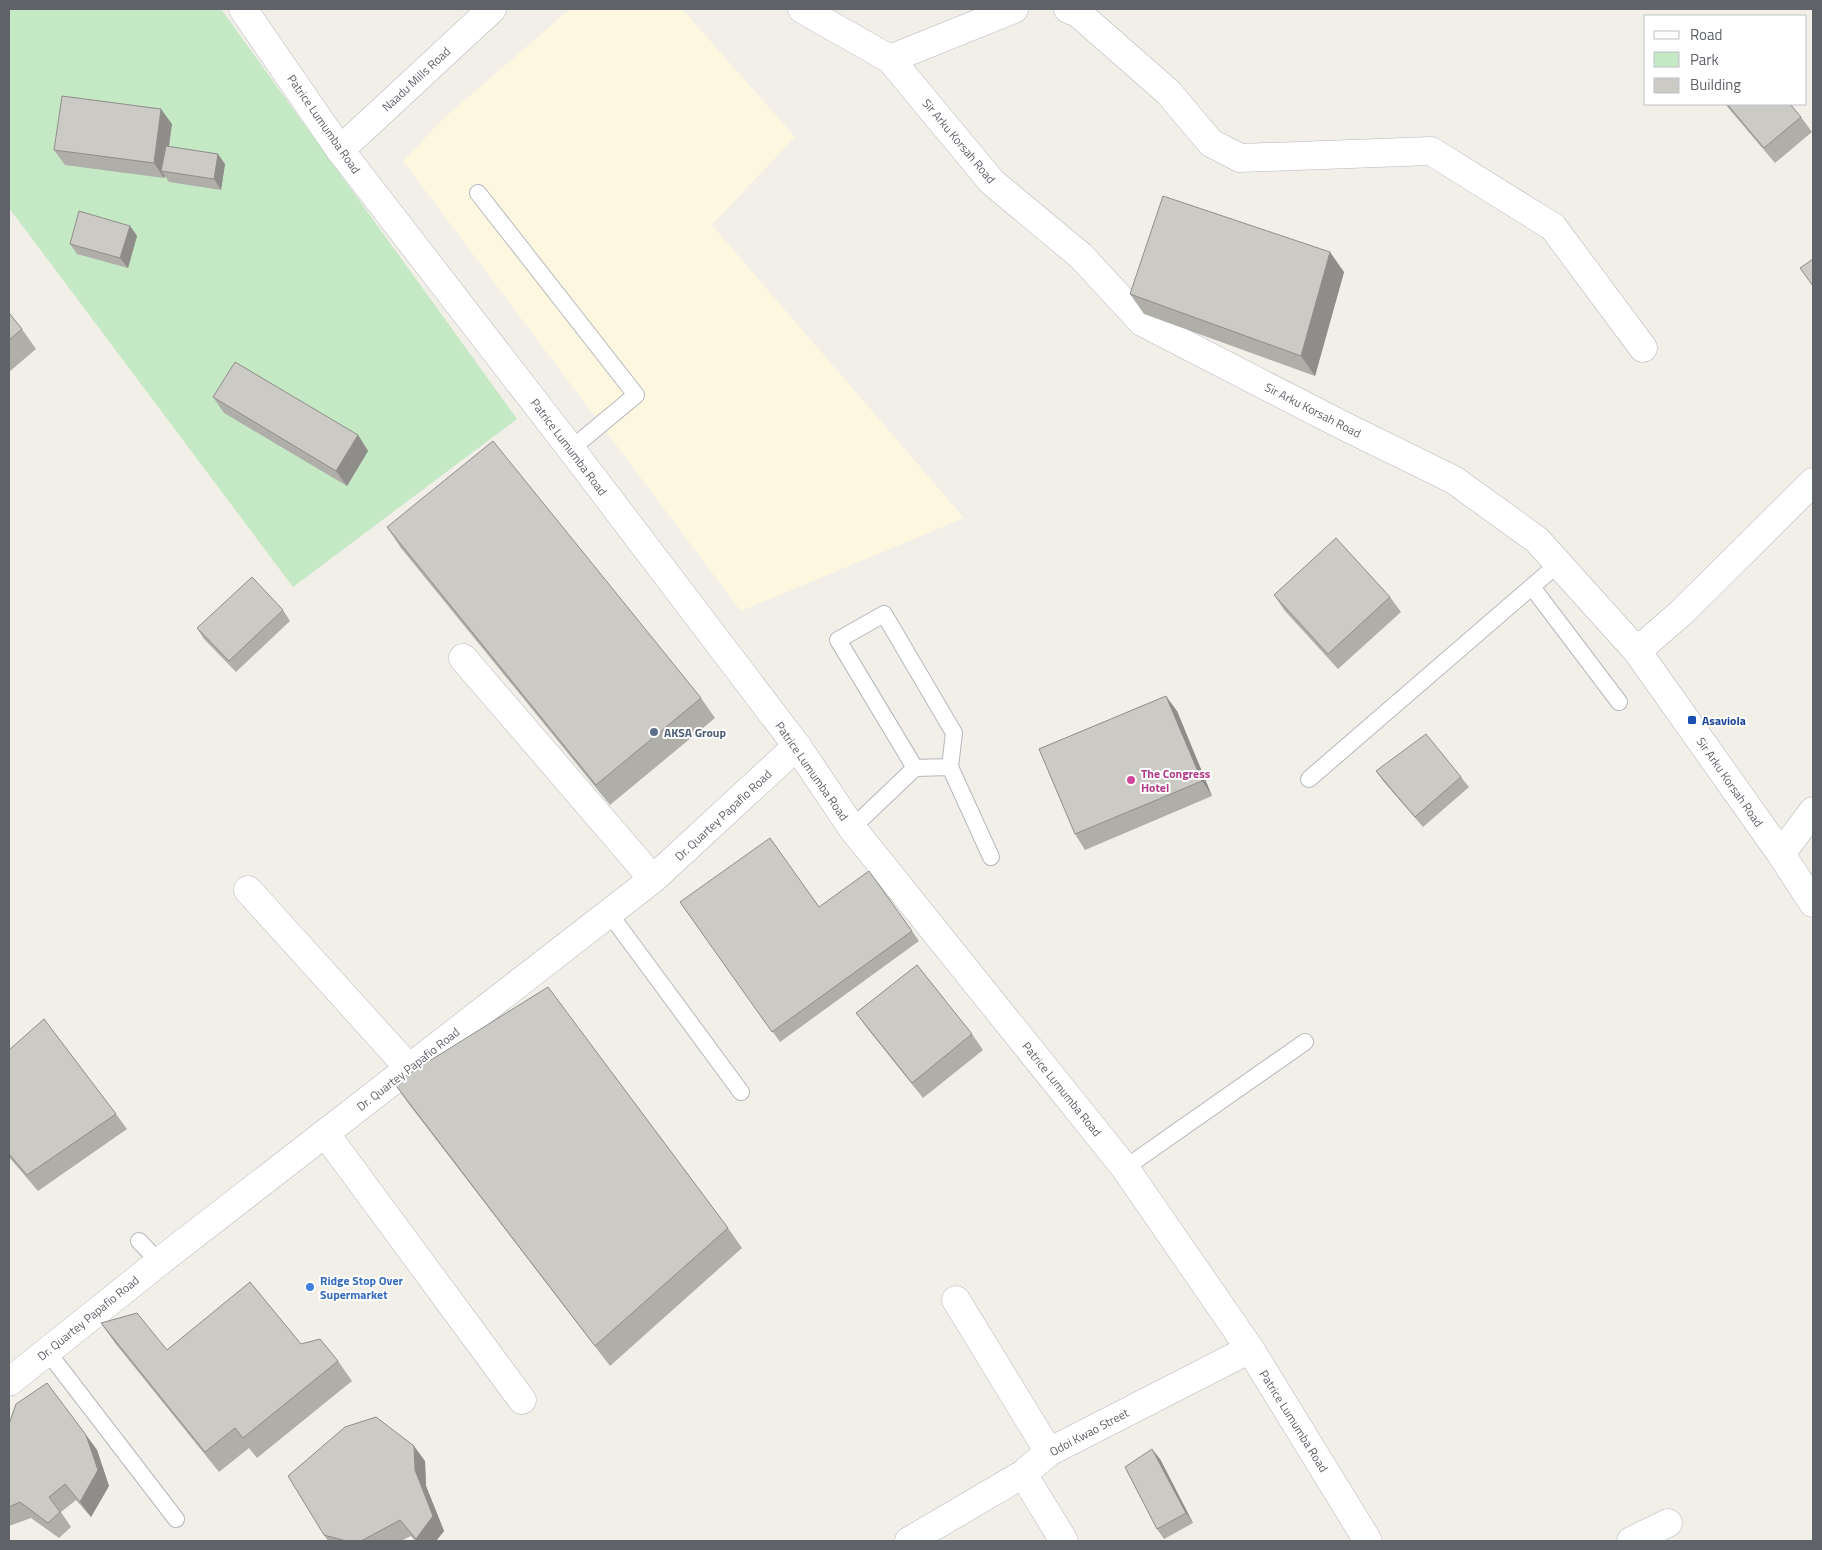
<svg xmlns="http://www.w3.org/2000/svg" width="1822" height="1550" viewBox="0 0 1822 1550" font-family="'Titillium Web',sans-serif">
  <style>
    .commercial { fill: #fef7e0 }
    .green { fill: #c5e8c5 }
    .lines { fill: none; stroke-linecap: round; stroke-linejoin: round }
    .service-casing { stroke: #b5b8bc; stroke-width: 18 }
    .minor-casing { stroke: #b5b8bc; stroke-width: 29 }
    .tertiary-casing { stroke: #b5b8bc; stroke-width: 29 }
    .service { stroke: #fff; stroke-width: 16 }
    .minor { stroke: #fff; stroke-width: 28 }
    .tertiary { stroke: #fff; stroke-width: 28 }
    .wall { fill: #afaea9 }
    .shaded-wall { fill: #8f8d8a }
    .building { fill: #cccac5; stroke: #8f8d8a }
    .transit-dot { fill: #1a4fb4; stroke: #fff; stroke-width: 2 }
    .service-dot { fill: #5c6f8a; stroke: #fff; stroke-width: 2 }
    .hotel-dot { fill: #d1479c; stroke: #fff; stroke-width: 2 }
    .shop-dot { fill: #3f7fe0; stroke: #fff; stroke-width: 2 }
    .labels { text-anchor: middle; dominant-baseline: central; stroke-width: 4; stroke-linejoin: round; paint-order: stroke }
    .street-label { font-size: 12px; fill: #5f6368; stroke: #fff }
    .transit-label { font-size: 12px; font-weight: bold; fill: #164399; stroke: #fff; text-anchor: start }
    .service-label { font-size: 12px; font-weight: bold; fill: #4e5e75; stroke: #fff; text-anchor: start }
    .hotel-label { font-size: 12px; font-weight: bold; fill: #b23c85; stroke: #fff; text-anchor: start }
    .shop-label { font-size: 12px; font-weight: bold; fill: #366cbe; stroke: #fff; text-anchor: start }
  </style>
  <rect width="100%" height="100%" fill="#f1efe8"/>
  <path class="commercial" d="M570,9H682L795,137L712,225L964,518L741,611L403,161L444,118Z"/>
  <path class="green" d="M9,9H221L517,419L293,587L9,208Z"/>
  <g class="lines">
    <g class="service-casing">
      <path id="service" d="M478,193L636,395L571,449
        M1532,587L1619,702
        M950,767L991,857
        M1309,779L1558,564
        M852,828L915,768L950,767L954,733L884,614L838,640L915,768
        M609,913L741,1092
        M1125,1168L1305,1042
        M139,1241L159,1262
        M47,1351L176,1519"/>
    </g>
    <g class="minor-casing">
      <path id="minor" d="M802,9L890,59L992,182L1081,256L1142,322L1342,425L1454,480L1537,540L1637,651L1781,854L1813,903
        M1068,9L1078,13L1168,92L1211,143L1240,158L1431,151L1553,227L1643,348
        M890,59L1014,9
        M340,150L492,9
        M1637,651L1681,613L1813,482
        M463,658L653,879
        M1781,854L1813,811
        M248,890L409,1068
        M325,1133L522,1400
        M956,1300L1049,1452
        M9,1382L159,1262L653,879L797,746
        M1023,1474L1064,1541
        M909,1541L1023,1474L1049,1452L1250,1349
        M1631,1541L1668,1523"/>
    </g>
    <g class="tertiary-casing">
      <path id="tertiary" d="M243,9L340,150L571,449L797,746L852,828L1125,1168L1250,1349L1368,1541"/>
    </g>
    <use href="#service" class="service"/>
    <use href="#minor" class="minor"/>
    <use href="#tertiary" class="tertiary"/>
  </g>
  <path class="wall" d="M1725,104H1790L1801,117L1812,132L1775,163Z
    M172,124L169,146L225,164L221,190L169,182L165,176L164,178L65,165L54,150Z
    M130,226L137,236L128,268L77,254L70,244Z
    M1344,272L1315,376L1144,314L1130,294Z
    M9,313L22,329L36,349L9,372Z
    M213,397L358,435L368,451L347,486L224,413Z
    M387,527L701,698L715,718L610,805L401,548Z
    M1274,595L1390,597L1401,612L1338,669L1285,611Z
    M283,610L290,621L236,672L204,639L197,628Z
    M1177,711L1212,796L1085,850L1075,834Z
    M1376,771L1461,777L1469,787L1423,827L1383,781Z
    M680,902L819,907L912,931L919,941L780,1042Z
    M856,1013L972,1034L983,1050L923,1098L867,1028Z
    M9,1050L116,1114L127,1129L38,1191L9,1157Z
    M394,1083L728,1228L742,1248L610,1366L408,1103Z
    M101,1323L167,1350L301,1344L338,1361L352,1381L257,1458L249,1448L219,1472L115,1343Z
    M9,1424L86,1435L97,1450L109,1486L91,1517L76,1500L61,1512L71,1527L59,1538L31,1518L9,1526Z
    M1160,1459L1193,1523L1164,1539L1157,1529Z
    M425,1461L426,1486L444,1531L436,1541H415L411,1536L401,1541H328L324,1535Z"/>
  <path class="shaded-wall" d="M161,109L172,124L165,172L161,171L165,176L164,178L154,163Z
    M218,154L225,164L221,190L214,179Z
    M130,226L137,236L128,268L120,258Z
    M1330,252L1344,272L1315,376L1301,356Z
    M358,435L368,451L347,486L336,471Z
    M1166,696L1177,711L1212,796L1202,781Z
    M86,1435L97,1450L109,1486L91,1517L80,1502Z
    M414,1446L425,1461L426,1486L444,1531L436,1541H417L416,1539L415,1470Z
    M1152,1449L1160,1459L1193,1523L1186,1513Z"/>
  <path class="building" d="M62,96L161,109L154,163L54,150Z
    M1727,104H1790L1801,117L1764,148Z
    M166,146L218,154L214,179L161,171Z
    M1163,196L1330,252L1301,356L1130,294Z
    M79,211L130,226L120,258L70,244Z
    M1813,259V286L1800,268Z
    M9,313L22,329L9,340Z
    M235,362L358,435L336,471L213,397Z
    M493,441L701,698L596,785L387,527Z
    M1336,538L1390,597L1328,654L1274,595Z
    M252,577L283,610L229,661L197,628Z
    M1166,696L1202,781L1075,834L1039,749Z
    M1426,734L1461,777L1415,817L1376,771Z
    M770,838L819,907L869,871L912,931L772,1032L680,902Z
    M917,965L972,1034L912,1083L856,1013Z
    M548,987L728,1228L595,1346L394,1083Z
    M44,1019L116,1114L27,1175L9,1154V1050Z
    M250,1282L301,1344L320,1339L338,1361L243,1438L235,1428L205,1452L101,1323L137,1313L167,1350Z
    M47,1383L86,1435L98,1470L80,1502L65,1484L49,1497L60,1512L48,1523L20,1502L9,1507V1424L16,1404Z
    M376,1417L414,1446L415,1470L433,1516L416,1539L400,1520L361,1541H346L324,1535L288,1476L345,1427Z
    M1152,1449L1186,1513L1157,1529L1125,1467Z"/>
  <rect class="transit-dot" x="1687" y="715" width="10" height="10" rx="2.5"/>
  <circle class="service-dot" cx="654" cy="732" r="5"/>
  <circle class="hotel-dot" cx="1131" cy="780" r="5"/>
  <circle class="shop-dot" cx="310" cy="1287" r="5"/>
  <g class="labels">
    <g class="street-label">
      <text transform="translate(416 79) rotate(-43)">Naadu Mills Road</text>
      <text transform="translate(324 124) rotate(55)">Patrice Lumumba Road</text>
      <text transform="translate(959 141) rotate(50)">Sir Arku Korsah Road</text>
      <text transform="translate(1313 410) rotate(27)">Sir Arku Korsah Road</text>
      <text transform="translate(569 447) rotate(53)">Patrice Lumumba Road</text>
      <text transform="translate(812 771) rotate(55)">Patrice Lumumba Road</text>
      <text transform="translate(1730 782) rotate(55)">Sir Arku Korsah Road</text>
      <text transform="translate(723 815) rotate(-43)">Dr. Quartey Papafio Road</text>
      <text transform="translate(408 1069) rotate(-38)">Dr. Quartey Papafio Road</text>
      <text transform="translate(1062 1089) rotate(51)">Patrice Lumumba Road</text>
      <text transform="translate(88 1318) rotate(-39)">Dr. Quartey Papafio Road</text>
      <text transform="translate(1294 1421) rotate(58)">Patrice Lumumba Road</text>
      <text transform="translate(1089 1432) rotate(-28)">Odoi Kwao Street</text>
    </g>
    <g class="transit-label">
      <text x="1702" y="720">Asaviola</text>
    </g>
    <g class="service-label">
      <text x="664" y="732">AKSA Group</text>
    </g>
    <g class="hotel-label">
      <text x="1141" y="773">The Congress<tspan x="1141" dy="14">Hotel</tspan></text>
    </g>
    <g class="shop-label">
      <text x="320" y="1280">Ridge Stop Over<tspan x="320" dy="14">Supermarket</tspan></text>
    </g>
  </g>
  <rect width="1822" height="1550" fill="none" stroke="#5f6368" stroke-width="20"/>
  <rect x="1644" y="15" width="162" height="90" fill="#ffffff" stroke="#bfc1c3"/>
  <rect x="1654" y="31" width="25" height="8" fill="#ffffff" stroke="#bfc1c3"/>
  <text x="1690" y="40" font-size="15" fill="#5f6368">Road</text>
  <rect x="1654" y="52" width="25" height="15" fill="#c5e8c5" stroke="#bfc1c3"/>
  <text x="1690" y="65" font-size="15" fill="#5f6368">Park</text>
  <rect x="1654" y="78" width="25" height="15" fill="#cccac5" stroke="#bfc1c3"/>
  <text x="1690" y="90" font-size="15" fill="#5f6368">Building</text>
</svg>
